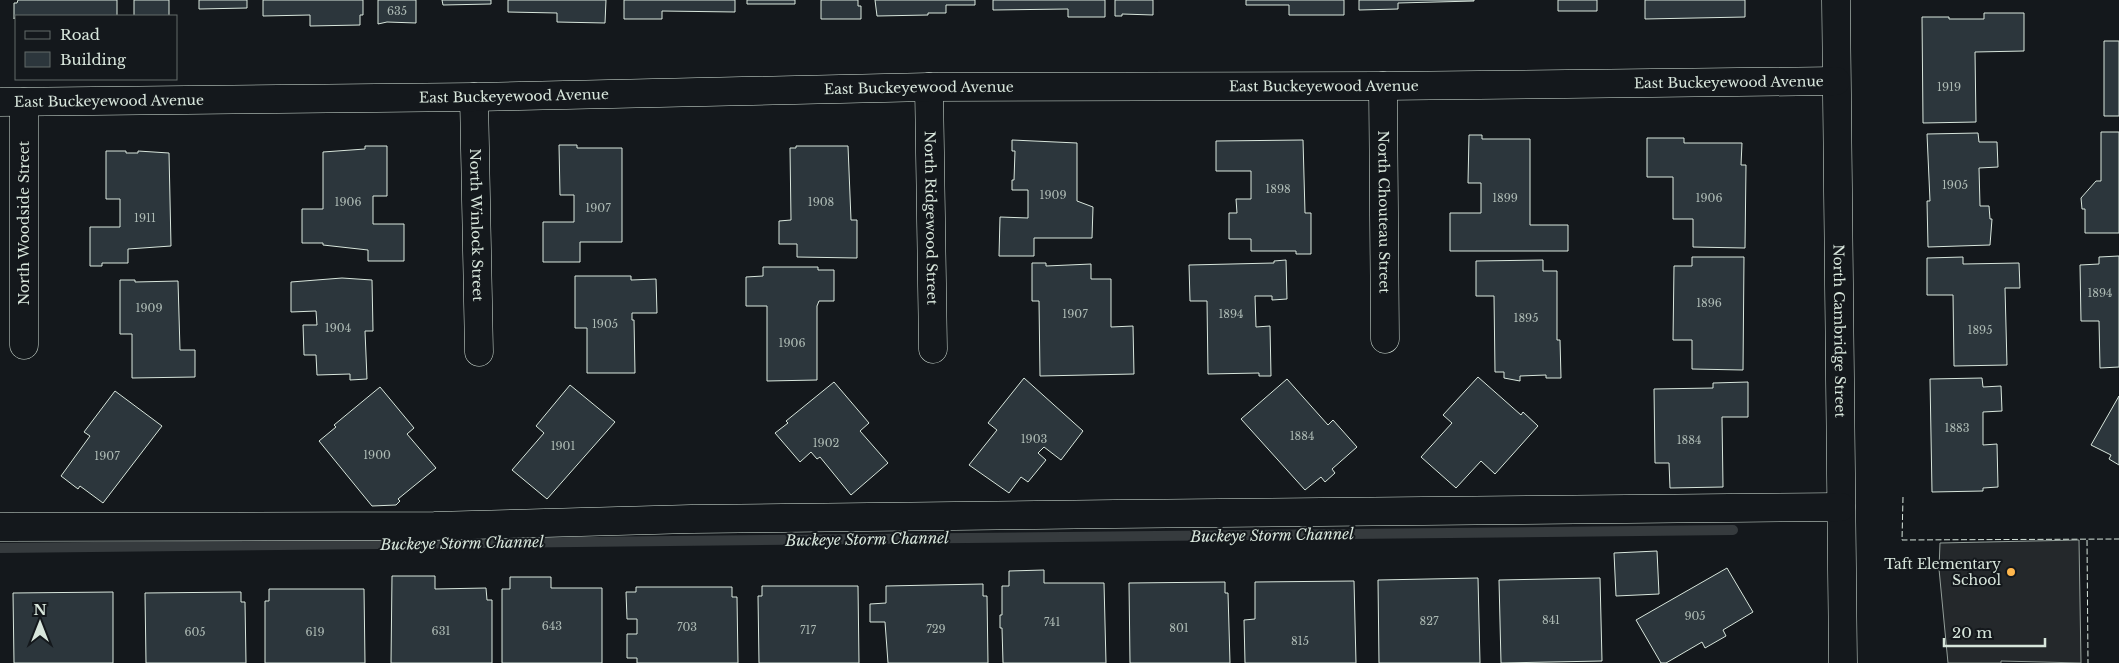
<svg xmlns="http://www.w3.org/2000/svg" width="2119" height="663" viewBox="0 0 2119 663" font-family="'Libre Baskerville',serif">
  <style>
    .parking { fill: #24282b; stroke: #939e99 }
    .lines { fill: none; stroke-linecap: round; stroke-linejoin: round }
    .stream { stroke: #363b3e; stroke-width: 10 }
    .building { fill: #2c363c; stroke: #d8e6dc }
    .minor-casing { stroke: #d8e6dc; stroke-width: 29 }
    .minor { stroke: #14181c; stroke-width: 28 }
    .fence { stroke: #d8e6dc; stroke-width: 1; stroke-dasharray: 6 2.5; stroke-linecap: butt }
    .poi-dot { fill: #ffb74d; stroke: #14181c; stroke-width: 2 }
    .labels { text-anchor: middle; dominant-baseline: central; stroke-width: 4; stroke-linejoin: round; paint-order: stroke }
    .number-label { font-size: 11px; fill: #adbab4 }
    .street-label { font-size: 14px; fill: #d8e6dc; stroke: #14181c }
    .poi-label { font-size: 14px; fill: #d8e6dc; stroke: #14181c; text-anchor: end }
    .water-label { font-size: 15px; font-style: italic; fill: #d8e6dc; stroke: #14181c }
  </style>
  <rect width="100%" height="100%" fill="#14181c"/>
  <path class="parking" d="M2079,540L2081,663L2001,661V663H1948L1939,569L1940,543Z"/>
  <g class="lines">
    <path class="stream" d="M0,548L1733,530"/>
  </g>
  <path class="building" d="M18,0H117V16H16L14,19V3H17Z
    M134,0H169V16H134Z
    M199,0H247V8L199,9Z
    M263,0H363V15H360V25L310,26V15L263,16Z
    M378,0H416V23L387,22L378,24Z
    M442,0H491V4L443,5Z
    M508,0H606L605,23L557,22V13L508,12Z
    M624,0H735V12L662,11V19H624Z
    M747,0H795V4H747Z
    M821,0H858V6H861V19H821Z
    M875,0H975V5H946V13H928V15L877,16Z
    M993,0H1105V17H1068V9L993,10Z
    M1115,0H1153V15L1122,14V16H1115Z
    M1246,0H1344V15H1289V5H1246Z
    M1359,0H1474V1L1398,3V9L1359,10Z
    M1558,0H1597V11H1558Z
    M1645,0H1745V17L1645,19Z
    M1984,13H2024V51L1975,52L1976,122L1923,123L1922,17H1949V19H1984Z
    M2104,41H2119V116H2104Z
    M2101,132H2119V233H2085V209H2082L2081,198L2096,181H2101Z
    M1978,133L1979,142H1997L1998,167L1979,168L1980,206H1989L1990,219H1992L1990,245L1928,247L1927,201H1930L1927,134Z
    M1469,135H1482V139H1530V225H1568V251H1450V213H1481V183H1468Z
    M1647,138H1684V143H1742L1741,165H1746L1745,248L1693,247V219H1673V177H1647Z
    M1012,140L1077,143V201L1093,207L1092,238H1034V256H999L1000,217L1028,218V190H1012V180H1014L1015,151H1012Z
    M1303,140L1305,213H1311V254H1296V251H1251V239H1229V213H1237L1236,199H1251V171H1216V141Z
    M559,145H577V148H622V242H580V262H543V222H574V195H560Z
    M365,146H387V196H373V224H404V261H368V250L323,245V243H302V209H323V152L365,149Z
    M796,146H848L851,220H857V258L797,257V244H779V221L791,220L790,148H796Z
    M106,151H126V153H138V151L169,153L171,246L128,249V263H102V266H90V227H120V199H106Z
    M2119,256V367L2100,368L2099,321H2081L2080,265L2099,264V257Z
    M1692,257H1744L1743,370L1692,369V340H1673L1674,266H1692Z
    M1963,257V264L2019,263L2020,288H2005L2007,365L1954,366L1953,295H1927V258Z
    M1286,260L1287,299L1272,300V296H1255L1256,327L1270,326L1271,376H1259V373L1208,374L1207,301H1190L1189,265L1274,263V261Z
    M1543,260V271H1557V340H1560L1561,378H1546V375L1520,376V381L1504,378V372H1495L1494,296H1476V261Z
    M1032,263H1046V266L1091,264V279H1111V327L1133,326L1134,374L1040,376L1039,301H1032Z
    M763,267H818V270H834V301H819L817,306V380L767,381V306H746V277L763,276Z
    M575,276H631V280L656,279L657,313H632V320H634L635,373H587V328H575Z
    M342,278L372,280L373,331H365L367,379L350,380V374L317,375L316,355H304L303,325H317L316,311L291,312V282Z
    M120,280H135V282L178,281L180,350H195V377L132,378V334H120Z
    M1478,377L1521,415L1523,412L1538,426L1495,474L1481,461L1456,488L1421,457L1452,423L1443,415Z
    M1024,378L1083,431L1061,460L1044,447L1038,453L1046,460L1028,482L1021,477L1009,493L969,465L997,430L988,423Z
    M1982,378L1983,387L2001,386L2002,411L1983,412V445L1997,444L1998,487L1983,488V491L1932,492L1930,379Z
    M1287,379L1328,425L1333,420L1357,447L1332,469L1335,473L1325,482L1321,477L1305,490L1241,419Z
    M834,382L869,423L860,431L888,463L851,495L820,457L817,459L811,452L800,462L775,433L788,423L786,421Z
    M1748,382V417H1722L1723,487L1670,488L1669,463H1655L1654,389L1713,388V383Z
    M570,385L615,422L547,499L512,470L544,433L536,426Z
    M380,387L414,428L407,434L436,468L398,499L400,501L396,505L372,506L319,441L336,427L334,425Z
    M115,391L162,426L103,503L80,486L78,489L61,476L90,436L84,432Z
    M2119,396V465L2109,459L2111,455L2091,445Z
    M1657,551L1659,594L1616,596L1614,553Z
    M1727,568L1753,612L1723,630L1726,636L1705,648L1702,642L1666,663H1661L1636,620Z
    M1044,570V583H1104L1106,663H1003L1002,628H1000V615H1002V586H1009V571Z
    M392,576H435V589L486,588L487,600H492V663H391Z
    M510,577H551V588H602V663H502V589H510Z
    M1478,578L1480,663H1379L1378,580Z
    M1600,578L1602,661L1501,663L1499,580Z
    M1354,581L1356,663H1245L1244,620L1255,619V582Z
    M1225,582V593H1228L1230,663H1130L1129,583Z
    M983,584V596H987L988,663H888L885,622H870V604L886,603V586Z
    M762,586H858L859,663H759L758,596H762Z
    M636,587H732V597H737L738,663H637V658H627V634H637V619H627L626,592H636Z
    M269,589H364L365,663H265V601H269Z
    M113,592V663H14L13,593Z
    M241,592V602H245L246,663H146L145,593Z"/>
  <g class="lines">
    <g class="minor-casing">
      <g id="minor">
        <path id="s1" d="M1836,0L1843,663"/>
        <path id="s2" d="M1383,86L1385,339"/>
        <path id="s3" d="M929,87L933,349"/>
        <path id="s4" d="M474,97L479,352"/>
        <path id="s5" d="M0,102L474,97L929,87L1383,86L1836,81"/>
        <path d="M24,102V345"/>
        <path d="M0,527L434,526L691,519L1115,514L1841,507"/>
      </g>
    </g>
    <use href="#minor" class="minor"/>
    <path class="fence" d="M1903,497L1902,540L2119,539
      M2087,540L2088,663"/>
  </g>
  <circle class="poi-dot" cx="2011" cy="572" r="5"/>
  <g class="labels">
    <g class="number-label">
      <text x="397" y="11">635</text>
      <text x="1949" y="87">1919</text>
      <text x="1955" y="185">1905</text>
      <text x="1278" y="189">1898</text>
      <text x="1053" y="195">1909</text>
      <text x="1505" y="198">1899</text>
      <text x="1709" y="198">1906</text>
      <text x="348" y="202">1906</text>
      <text x="821" y="202">1908</text>
      <text x="598" y="208">1907</text>
      <text x="145" y="218">1911</text>
      <text x="2100" y="293">1894</text>
      <text x="1709" y="303">1896</text>
      <text x="149" y="308">1909</text>
      <text x="1075" y="314">1907</text>
      <text x="1231" y="314">1894</text>
      <text x="1526" y="318">1895</text>
      <text x="605" y="324">1905</text>
      <text x="338" y="328">1904</text>
      <text x="1980" y="330">1895</text>
      <text x="792" y="343">1906</text>
      <text x="1957" y="428">1883</text>
      <text x="1302" y="436">1884</text>
      <text x="1034" y="439">1903</text>
      <text x="1689" y="440">1884</text>
      <text x="826" y="443">1902</text>
      <text x="563" y="446">1901</text>
      <text x="377" y="455">1900</text>
      <text x="107" y="456">1907</text>
      <text x="1695" y="616">905</text>
      <text x="1551" y="620">841</text>
      <text x="1429" y="621">827</text>
      <text x="1052" y="622">741</text>
      <text x="552" y="626">643</text>
      <text x="687" y="627">703</text>
      <text x="1179" y="628">801</text>
      <text x="936" y="629">729</text>
      <text x="808" y="630">717</text>
      <text x="441" y="631">631</text>
      <text x="195" y="632">605</text>
      <text x="315" y="632">619</text>
      <text x="1300" y="641">815</text>
    </g>
    <g class="street-label">
      <text stroke="none"><textPath href="#s5" startOffset="1729">East Buckeyewood Avenue</textPath></text>
      <text stroke="none"><textPath href="#s5" startOffset="1324">East Buckeyewood Avenue</textPath></text>
      <text stroke="none"><textPath href="#s5" startOffset="919">East Buckeyewood Avenue</textPath></text>
      <text stroke="none"><textPath href="#s5" startOffset="514">East Buckeyewood Avenue</textPath></text>
      <text stroke="none"><textPath href="#s5" startOffset="109">East Buckeyewood Avenue</textPath></text>
      <text stroke="none"><textPath href="#s2" startOffset="126">North Chouteau Street</textPath></text>
      <text stroke="none"><textPath href="#s3" startOffset="131">North Ridgewood Street</textPath></text>
      <text transform="translate(24 223) rotate(-90)">North Woodside Street</text>
      <text stroke="none"><textPath href="#s4" startOffset="128">North Winlock Street</textPath></text>
      <text stroke="none"><textPath href="#s1" startOffset="331">North Cambridge Street</textPath></text>
    </g>
    <g class="poi-label">
      <text x="2001" y="564">Taft Elementary<tspan x="2001" dy="16">School</tspan></text>
    </g>
    <g class="water-label">
      <text transform="translate(1272 535) rotate(-1)">Buckeye Storm Channel</text>
      <text transform="translate(867 539) rotate(-1)">Buckeye Storm Channel</text>
      <text transform="translate(462 543) rotate(-1)">Buckeye Storm Channel</text>
    </g>
  </g>
  <rect x="15" y="15" width="162" height="65" fill="#14181c" stroke="#626a69"/>
  <rect x="25" y="31" width="25" height="8" fill="#14181c" stroke="#626a69"/>
  <text x="60" y="40" font-size="15" fill="#d8e6dc">Road</text>
  <rect x="25" y="52" width="25" height="15" fill="#2c363c" stroke="#626a69"/>
  <text x="60" y="65" font-size="15" fill="#d8e6dc">Building</text>
  <g transform="translate(40 623)" stroke="#14181c" stroke-width="4" paint-order="stroke">
  <path d="M0-4L9 19L0 12L-9 19Z" fill="#d8e6dc"/>
  <text y="-8" font-size="14" font-weight="bold" text-anchor="middle" fill="#d8e6dc">N</text>
  </g>
  <path d="M1944 638v8h101v-8" fill="none" stroke="#d8e6dc" stroke-width="2.5"/>
  <text x="1952" y="638" font-size="15" fill="#d8e6dc" stroke="#14181c" stroke-width="4" paint-order="stroke">20 m</text>
</svg>
